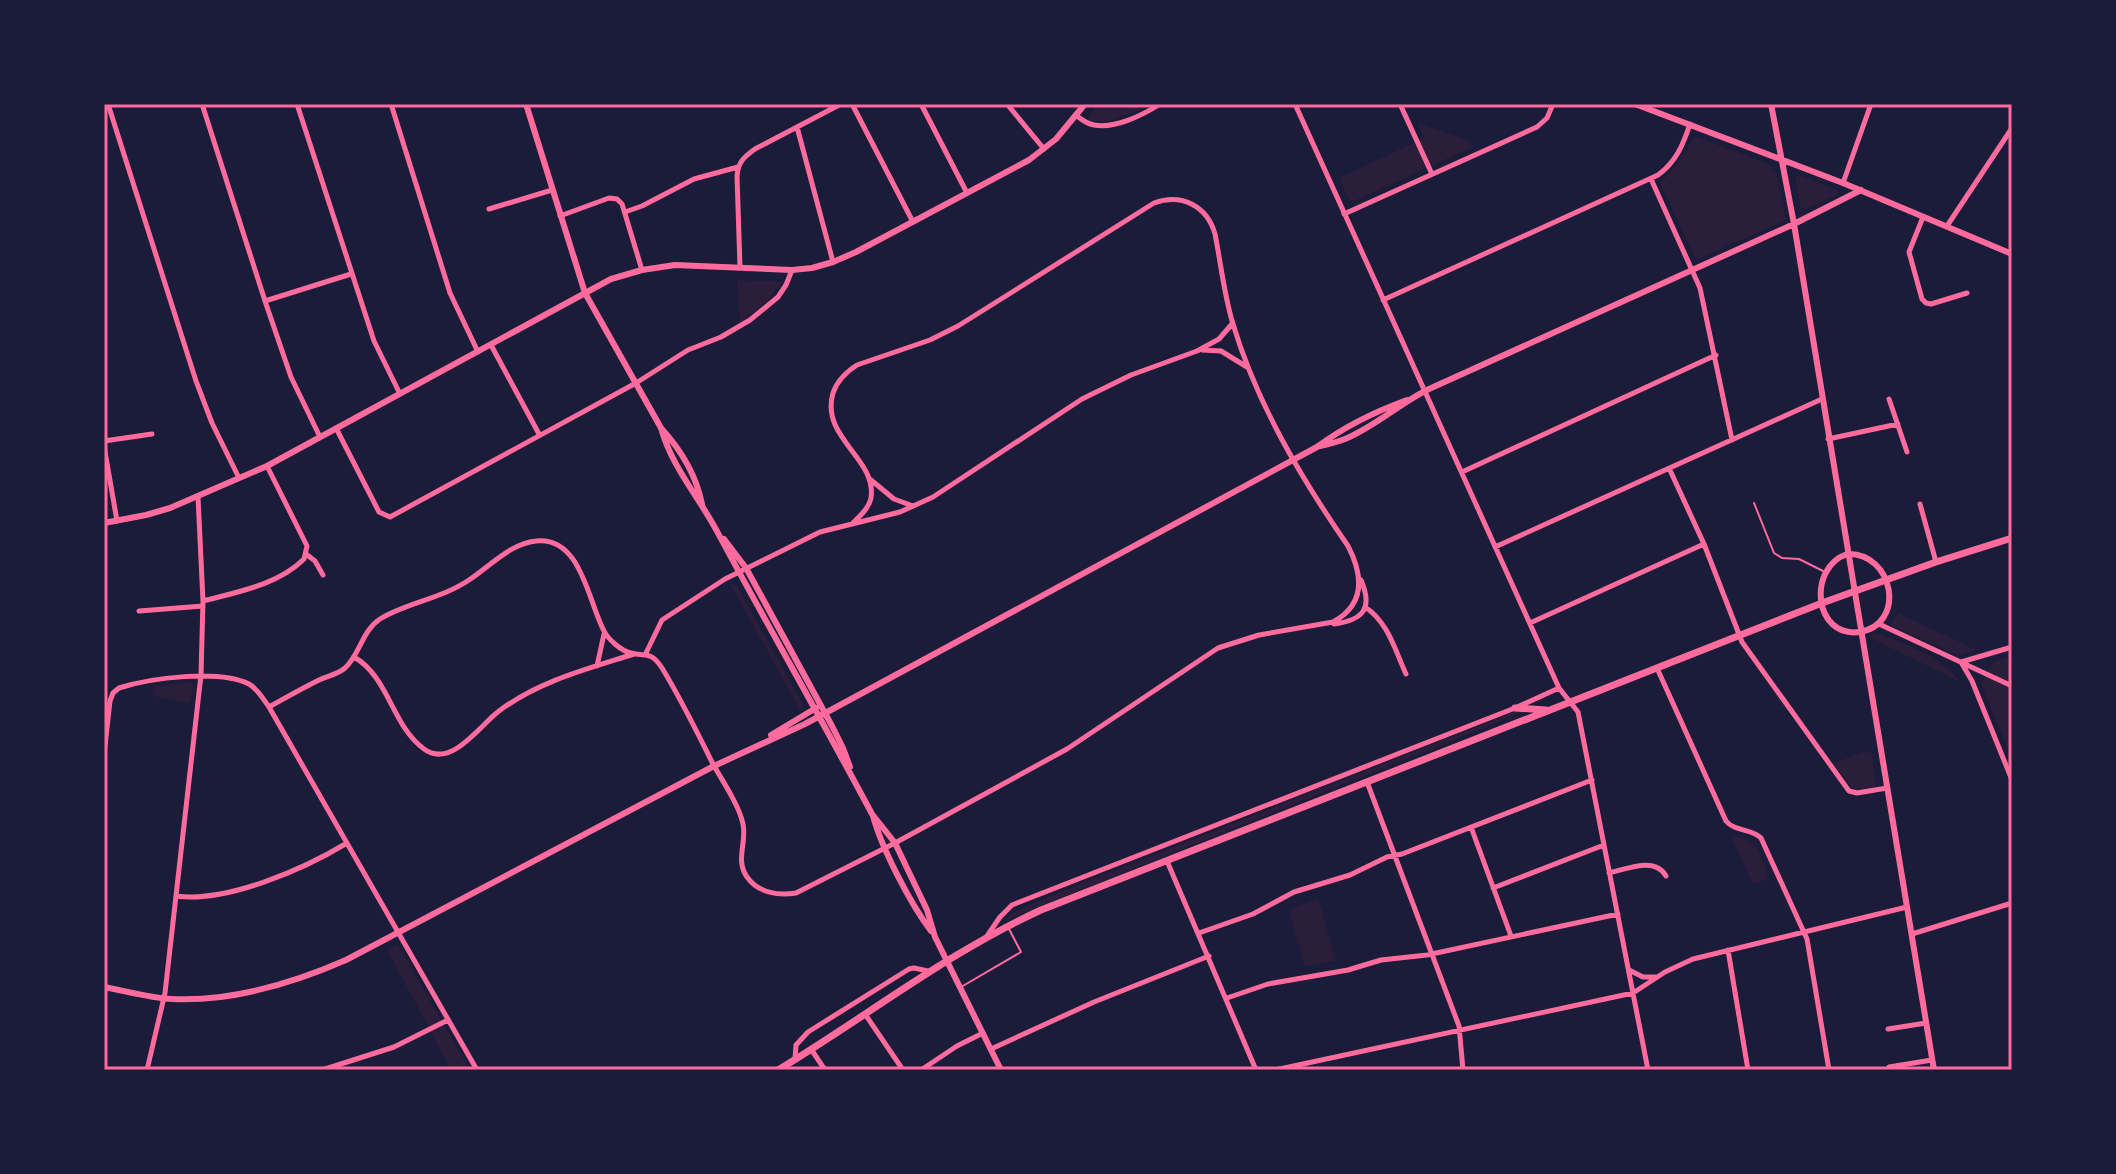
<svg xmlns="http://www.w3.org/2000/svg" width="2116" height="1174" viewBox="0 0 2116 1174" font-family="'Fira Sans',sans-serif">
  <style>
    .green { fill: #2a1e3b }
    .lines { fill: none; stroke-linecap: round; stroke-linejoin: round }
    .service { stroke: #ff6b9d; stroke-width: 2 }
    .minor { stroke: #ff6b9d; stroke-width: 5 }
    .tertiary { stroke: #ff6b9d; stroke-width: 6 }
    .secondary { stroke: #ff6b9d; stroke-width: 7 }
    .neatline { fill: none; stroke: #ff6b9d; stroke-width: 3 }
  </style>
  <rect width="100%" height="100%" fill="#1b1b3a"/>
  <path class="green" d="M1097,104H1137L1142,109L1110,121L1086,122Z
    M1418,123L1470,141L1473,147L1354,201L1349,200L1339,178L1424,138Z
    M1694,136L1767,163L1776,173L1786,220L1698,259L1694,256L1660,183C1674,168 1685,155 1694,136Z
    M1797,176H1801L1839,191L1838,195L1808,208H1802L1800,205L1795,178Z
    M737,280L782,282C771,300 757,310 740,322Z
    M730,583L737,586L803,704L801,712Z
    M1899,612L1904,616L1977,650L1959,656L1890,625Z
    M1875,633C1902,641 1944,659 1960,682L1871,638L1872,634Z
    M2012,655V760L1981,684L1994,662Z
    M192,682L194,687L190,703L152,696L154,686Z
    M1517,711L1523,712L1006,920L1012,913L1050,896Z
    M1864,752L1872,753L1876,786L1857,790L1852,788L1833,763Z
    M1731,836C1761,839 1759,854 1769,879L1753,884Z
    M1318,898L1336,961L1305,967L1289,910Z
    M396,945L400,948L470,1070H451L387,949Z"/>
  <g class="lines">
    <path class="service" d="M1754,503L1774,553L1782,558L1799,559L1823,571
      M961,987L1021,952L1008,927"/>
    <path class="minor" d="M108,104L196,381L212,423L239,478
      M202,104L265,301L291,377L320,437
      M297,104L374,341L400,394
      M391,104L450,293L478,352
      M852,104L913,222
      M921,104L967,193
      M1007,104L1044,149
      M1295,104L1559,688L1578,712L1648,1070
      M1400,104L1432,174
      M1077,116C1082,120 1087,124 1094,125C1115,129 1143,115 1160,104
      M797,127L833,262
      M1651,179L1700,288L1732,440
      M1843,183L1871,104
      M489,209L552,190
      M625,212L642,206L694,179L738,167
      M1344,214L1537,127L1547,118L1553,104
      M560,216L609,198L617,199L622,204L642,270
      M1923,217L1909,252L1922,299L1926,303L1931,304L1967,293
      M1947,226L2012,128
      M740,267L737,176C738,162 744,157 755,149L841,104
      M1383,300L1658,175C1676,162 1683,145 1690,124
      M265,301L351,274
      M491,345L539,434
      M1202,350L1221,351L1247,367
      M1889,399L1907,452
      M336,428L379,512L390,517L636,383L688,350L721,337L750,320L778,297L786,285L792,270
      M1828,439L1898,424
      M104,441L152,434
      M104,446L117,521
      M1669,468L1704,544L1742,642L1849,791L1857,793L1887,788
      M1462,472L1716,355
      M871,480L894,499L913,506
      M1920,504L1936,562
      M1495,547L1822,399
      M306,554L315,561L323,575
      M203,601C237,592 278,585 304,559L307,546L267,466
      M1365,607C1388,622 1395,650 1406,674
      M139,611L203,606
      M1530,623L1704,544
      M1334,624C1364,620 1373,608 1361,580
      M1879,624L2012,686
      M2012,647L1961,662L1972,681L2012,780
      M646,653L662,620L725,579L820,532L900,512L933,497L1082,399L1131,375L1197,351L1219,339L1232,324
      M354,657C389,677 392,726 424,749C451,769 479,726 499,711C539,681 587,669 634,654
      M597,666L604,634
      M1657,668L1726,821C1735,832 1751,828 1761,838L1807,939L1829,1070
      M269,707C285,698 301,689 317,681C326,676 337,675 345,668C360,654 362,631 380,619C405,603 441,599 469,580C489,567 511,543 536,541C581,536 588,601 604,631C608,639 621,651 631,653C647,657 651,651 662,668C681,699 697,732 713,764C723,782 739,805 743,824C747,843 735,860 747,877C758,893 779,896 796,893L895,843L1067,749L1218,648L1259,635L1333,622C1366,604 1363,575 1348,546C1301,478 1257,404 1233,324C1224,295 1221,264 1215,234C1207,206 1182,193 1154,203L958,326L930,340L857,365C846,372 837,381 833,393C820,438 877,458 871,498C869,508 860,516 853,523
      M104,755L110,701L113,693L119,688C150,678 219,669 249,684C258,689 263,699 269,707L477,1070
      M1367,782L1459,1026L1463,1070
      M1471,827L1511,936
      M1167,861L1256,1070
      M1609,873C1627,869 1655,856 1666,876
      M1493,888L1604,845
      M176,896C227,903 304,869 347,843
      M1199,933L1253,914L1294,892L1350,875L1387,857L1402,854L1592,780
      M1912,934L2012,903
      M987,936L1000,917L1012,905L1515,708L1559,688
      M1728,950L1748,1070
      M1629,970L1643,977H1657
      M1227,998L1268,984L1348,970L1381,960L1427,955L1618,914
      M865,1014L903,1070
      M1888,1029L1926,1023
      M811,1049L825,1070
      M991,1049L1094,1002L1209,956
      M795,1059L796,1045L808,1032L909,969L914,968L928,971
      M1889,1067L1932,1060
      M147,1070L165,993L201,675L203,601L198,497
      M322,1070L394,1047L448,1020
      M921,1070L957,1046L983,1033
      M1275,1070L1633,993L1665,972L1693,959L1907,907"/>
    <path class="tertiary" d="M526,104L585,293L661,428C681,450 696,474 702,504
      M1635,104L1843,183L2012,254
      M1771,104L1794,224L1934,1070
      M661,428C672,468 700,498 719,535C769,628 822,720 872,814L895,843L927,910L935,937L1001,1070
      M1320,446C1329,444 1338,442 1345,439C1376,426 1400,403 1429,389L1794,224L1861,190
      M104,523L146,515L170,508L267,466L611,279L642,270L675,265L792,270L812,268L833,262L856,252L1029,160L1056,139L1085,104
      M724,539L746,568L832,726L843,748L850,767
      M1847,554C1894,552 1907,625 1859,632C1814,638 1807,568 1847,554Z
      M771,735L816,708
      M873,816C882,849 910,903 931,931
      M104,987C126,991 149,998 172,999C232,1002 291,984 346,960L714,766L805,724L1317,447C1345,426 1374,412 1407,400"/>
    <path class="secondary" d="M1515,708L1546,710
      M778,1070C866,1017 947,953 1041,910L1822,603L1936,562L2012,538"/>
  </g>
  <rect width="2116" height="1174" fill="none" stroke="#1b1b3a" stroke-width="212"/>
  <rect x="106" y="106" width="1904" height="962" class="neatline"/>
</svg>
